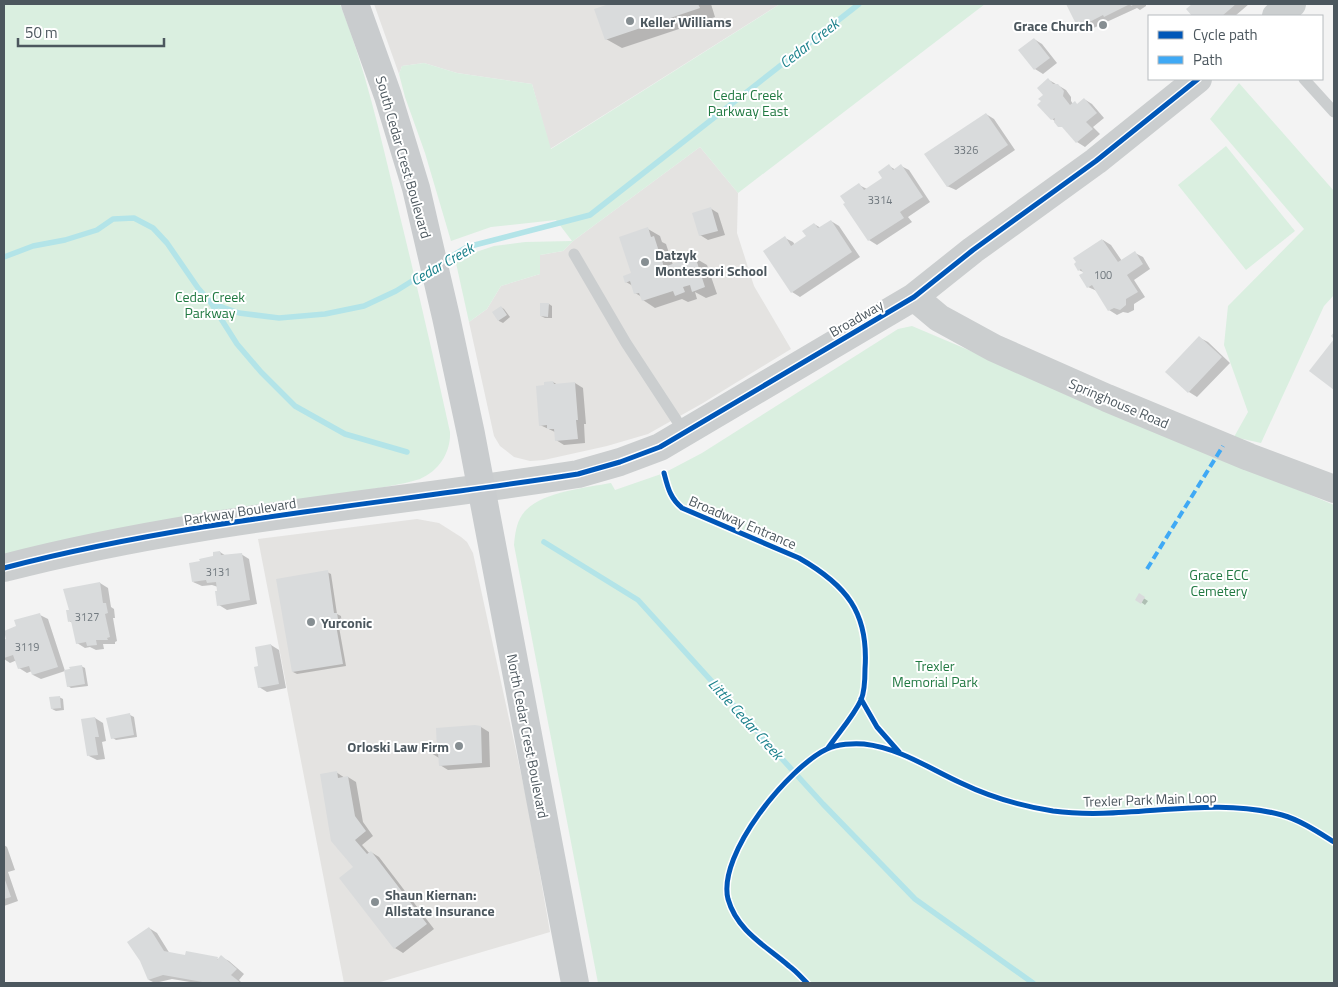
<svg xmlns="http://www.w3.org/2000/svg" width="1338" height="987" viewBox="0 0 1338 987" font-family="'Titillium Web',sans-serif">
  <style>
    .commercial { fill: #e4e3e1 }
    .green { fill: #daefe0 }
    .shadow { fill: #0003 }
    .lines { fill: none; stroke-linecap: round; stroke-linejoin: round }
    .stream { stroke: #b3e4e8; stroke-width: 5.5 }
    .building { fill: #d9dbdc }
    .service { stroke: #cbcecf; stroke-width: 11 }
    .tertiary { stroke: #cbcecf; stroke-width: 28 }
    .primary { stroke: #c9ccce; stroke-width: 28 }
    .quiet { stroke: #3fa9f5; stroke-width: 4; stroke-dasharray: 8 4; stroke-linecap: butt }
    .cycleway-casing { stroke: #fff; stroke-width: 8 }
    .cycleway { stroke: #0057b8; stroke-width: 5 }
    .poi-dot { fill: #868e92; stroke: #fff; stroke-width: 2 }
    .labels { text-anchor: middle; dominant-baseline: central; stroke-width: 4; stroke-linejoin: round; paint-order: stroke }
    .number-label { font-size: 11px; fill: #71797f }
    .poi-label { font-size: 14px; font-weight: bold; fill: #4c575e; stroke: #fff; text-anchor: start }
    .park-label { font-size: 14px; fill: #227a43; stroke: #fff }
    .street-label { font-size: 14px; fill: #4c575e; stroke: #fff }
    .water-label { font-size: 15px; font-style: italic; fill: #1a818b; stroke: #fff }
  </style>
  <rect width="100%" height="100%" fill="#f3f3f3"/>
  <path class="commercial" d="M374,4H780L550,149L532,84L457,73L424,63L402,66L399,74Z
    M700,147L738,193L737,233L754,286L791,349L703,403L648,434L607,446L544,460L530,461L514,457L500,446L494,436L469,322L487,309L501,286L540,274V255L563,251L573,241Z
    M417,519L439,523L461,537L467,542L473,553L528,806L550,932L377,983H344L258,539Z"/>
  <path class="green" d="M4,4H340C365,67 380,134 396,200C415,277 433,355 450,432C451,452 439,471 420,479C411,482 400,484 390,486L4,554Z
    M780,4H985L738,193L700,147L573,241L563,251L540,255V274L501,286L487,309L469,322L456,263L461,257L494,246L525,242L572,241L556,220L491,227L451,241L425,153L405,97L399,74L402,66L424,63L457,73L532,84L551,149Z
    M1239,83L1334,191V295L1324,306L1261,443L1234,437L1248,412L1224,345L1228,306L1304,229L1210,119Z
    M1226,146L1295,231L1246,270L1178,185Z
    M912,326L1334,505V983H598L514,545C515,535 516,524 522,515C537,492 585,488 611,483L615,490L664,473L702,453L898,329Z"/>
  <path class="shadow" d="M613,4H711L715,17L622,48L606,39L596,10Z
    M1067,4H1146V6L1140,10L1137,8L1087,31L1079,27Z
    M1194,4H1249L1235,16H1194L1188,9Z
    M1034,39L1042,44L1057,63L1043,74L1035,69Z
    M1049,80L1066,90L1071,97V101L1073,104L1075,103L1078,105L1084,99L1092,104L1104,118L1093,127L1100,134L1085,147L1077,142L1066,129L1052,119L1045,95Z
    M986,114L994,119L1015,150L956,190L947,186Z
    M889,166L896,170L901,166L909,170L930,202L908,217L912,222L877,245L869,240L859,185L867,189L884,179Z
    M710,208L718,213L725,235L708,240L700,235Z
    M831,221L839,226L860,257L800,297L792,292L785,238L793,242L795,245L807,237L814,224L821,228Z
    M648,229L660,236L662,242L666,244L673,265L695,258L707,265L717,294L706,298L695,292L697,299L688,302L682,299L655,308L643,300L642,297L635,293L633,286L626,282L633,274Z
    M1103,240L1111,245L1122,261L1135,253L1143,257L1150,269L1134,280L1145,297L1134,304V310L1128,313L1123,312L1117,315L1109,310L1097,291L1088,287L1080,276L1085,273L1079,270Z
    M549,304L552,306V318H545L541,316Z
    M501,307L504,309L510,317L503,323L499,321L494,312Z
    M1200,338L1208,342L1230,363L1197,397L1189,392L1167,372Z
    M553,382L558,385L575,383L583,388L586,424H584L585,443L564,445L556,440L555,432L540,425L546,386Z
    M220,552L226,556L241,554L249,559L257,604L227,610L219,605L218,587L212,585L202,586L193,582Z
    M327,572L331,574L337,614L341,616L342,626L339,627L346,666L297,674L293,672Z
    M100,583L108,588L111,607L114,609L115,618H113L117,641L115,642V644H103L104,649L96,650L90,647L85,648L77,643L73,623L69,621Z
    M1139,595L1148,601L1145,605L1137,599Z
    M40,615L48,619L65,671L81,666L85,668L88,686L71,688L68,686L65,671L41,679L33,675L32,671L27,673L19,668L17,660L10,663L4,659V641Z
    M271,645L279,650L286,688L267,692L259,687L260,667Z
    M59,697L63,699L64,710L56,711L52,709Z
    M130,715L134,717L137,737L116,740L113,738Z
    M95,718L103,723L106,741L102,742L105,759L97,760L89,756Z
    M481,727L489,732L490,767L448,770L440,765L439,758L431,753L438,751Z
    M336,772L345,778L348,777L356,782L363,822L373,836L362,845L370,854L371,852L379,857L434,929L403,953L395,948L341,878L355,867Z
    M4,845L7,847L15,870L8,872L18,901L4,906Z
    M149,928L157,933L170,954L219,959L221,957L229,961L244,974L239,980L242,983H196L172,979L155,983L149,980Z"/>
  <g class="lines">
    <path class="stream" d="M4,257L33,246L65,240L97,230L113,219L134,218L153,228L167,243L198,288L211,303L239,313L279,318L325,314L364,306L396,291L428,271
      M440,263L467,247L590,215L859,4
      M211,303L237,344L261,372L295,406L345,434L407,452
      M544,542L638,600L823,804L915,899L1033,983"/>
  </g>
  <path class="building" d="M609,4H698L700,8L605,40L594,9Z
    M1066,4H1135L1131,6L1130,4L1104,17L1103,15L1078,28Z
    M1192,4H1236L1222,16H1192L1186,9Z
    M1034,38L1050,58L1034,70L1018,50Z
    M1048,78L1053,84H1058L1064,91L1063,96L1070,105L1075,101L1077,104L1084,98L1097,113L1086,122L1093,129L1076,143L1062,127H1058L1054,122L1055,118L1051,120L1037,105L1041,101L1038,99L1043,95L1037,88Z
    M986,113L1008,145L947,187L924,154Z
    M889,164L893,170L901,164L923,197L900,212L904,218L868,241L843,204L845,203L840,196L859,183L864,190L882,178L878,172Z
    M711,207L718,231L699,236L692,213Z
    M831,220L852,252L791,293L763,251L785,236L791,246L806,236L802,231L814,223L818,228Z
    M648,227L651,237L654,236L664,267L695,256L705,287L692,292L690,285L683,287L685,292L675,296L673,291L642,301L639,293L634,294L630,281L625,283L623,276L631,273L619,237Z
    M1102,239L1118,262L1135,251L1143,264L1127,275L1138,292L1126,299V305L1120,310L1114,308L1108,311L1092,285L1087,288L1079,275L1083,273L1081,269L1078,271L1074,264L1076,262L1073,258Z
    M540,303H549L548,317L540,316Z
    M501,306L507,315L498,321L492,312Z
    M1334,332V390L1309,371L1334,339L1331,336Z
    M1199,336L1222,357L1188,393L1165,372Z
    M553,381L554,384L575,382L578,420H576L578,439L555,441L554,429H547V425L539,426L536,386L544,385V382Z
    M220,551L221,555L242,553L250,600L217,606L215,591H217L216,582L207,583L206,580L192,582L189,563L200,561L199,559L213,556V552Z
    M328,570L334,613H337L339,625H336L343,664L292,672L276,579Z
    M100,582L103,603H106L108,613L105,614L110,637L107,638L108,640H96L97,645L87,646L86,642L76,644L71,621L68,622L66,610H69L63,589Z
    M1139,593L1145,597L1141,604L1135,600Z
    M40,613L58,667L32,675L29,666L18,669L13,655L4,658V640L6,639L4,631L16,626L14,620Z
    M271,644L279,684L258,688L254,667L258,666L255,647Z
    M82,665L85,684L67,687L64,670L70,669L69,667Z
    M60,696L61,708L51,709L49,697Z
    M130,713L134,735L111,739L106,718Z
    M95,717L99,737H95L98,755L87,756L81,719Z
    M475,725L481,726L482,763L439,766L438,753L430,754V750H437L436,728Z
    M337,771L338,778L348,776L355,816L366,831L355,840L367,854L371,851L427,924L394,949L339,878L353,867L331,841L320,774Z
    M4,877L11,897L4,899Z
    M149,927L164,951L185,955L186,951L218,957L217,960L221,955L237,969L231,975L241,983H208L163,975L148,980L140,961L127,942Z"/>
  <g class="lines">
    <path class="service" d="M1304,79L1334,112
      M574,254L626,343L685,433"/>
    <path class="tertiary" d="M1276,16L1292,4
      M914,297L939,318L994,348L1107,398L1249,457L1334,489
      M4,568C192,519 387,504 578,474L620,462L660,447L914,297L973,250L1096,161L1198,79"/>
    <path class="primary" d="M355,4L388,96L416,188L446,317L471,434L575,983"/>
    <path class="quiet" d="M1147,569L1223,446"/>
    <g class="cycleway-casing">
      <path id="cycleway" d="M664,473C668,488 670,498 682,508L799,558C846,585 869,612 865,669C865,679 865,691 861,700C853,717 839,732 828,748
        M4,568C192,519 387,504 578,474L620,462L660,447L914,297L973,250L1096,161L1198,79
        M861,699L877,727L899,752
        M807,983C801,977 796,971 789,966C766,946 737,931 728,899C717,854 789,767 827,749C837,744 854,743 864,744C900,748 930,769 961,783C990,797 1021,806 1053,811C1129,821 1208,795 1282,815C1300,820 1318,832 1334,842"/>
    </g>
    <use href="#cycleway" class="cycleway"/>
  </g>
  <g class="poi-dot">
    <circle cx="630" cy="21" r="5"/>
    <circle cx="1103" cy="25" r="5"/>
    <circle cx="645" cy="262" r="5"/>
    <circle cx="311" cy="622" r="5"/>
    <circle cx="459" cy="746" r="5"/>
    <circle cx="375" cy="902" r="5"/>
  </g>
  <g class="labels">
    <g class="number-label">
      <text x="966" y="150">3326</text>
      <text x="880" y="200">3314</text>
      <text x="1103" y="275">100</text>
      <text x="218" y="572">3131</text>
      <text x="87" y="617">3127</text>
      <text x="27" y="647">3119</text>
    </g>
    <g class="poi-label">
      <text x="640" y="21">Keller Williams</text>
      <text x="1093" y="25" text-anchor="end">Grace Church</text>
      <text x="655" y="254">Datzyk<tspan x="655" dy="16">Montessori School</tspan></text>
      <text x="321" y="622">Yurconic</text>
      <text x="449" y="746" text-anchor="end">Orloski Law Firm</text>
      <text x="385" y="894">Shaun Kiernan:<tspan x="385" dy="16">Allstate Insurance</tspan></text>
    </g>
    <g class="park-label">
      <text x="748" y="94">Cedar Creek<tspan x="748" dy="16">Parkway East</tspan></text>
      <text x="210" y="296">Cedar Creek<tspan x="210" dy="16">Parkway</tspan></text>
      <text x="1219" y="574">Grace ECC<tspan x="1219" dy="16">Cemetery</tspan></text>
      <text x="935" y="665">Trexler<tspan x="935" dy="16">Memorial Park</tspan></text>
    </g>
    <g class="street-label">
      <text transform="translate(404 157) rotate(74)">South Cedar Crest Boulevard</text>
      <text transform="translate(856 318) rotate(-30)">Broadway</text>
      <text transform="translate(1119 403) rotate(23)">Springhouse Road</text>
      <text transform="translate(240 511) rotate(-9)">Parkway Boulevard</text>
      <text transform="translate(743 522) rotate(23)">Broadway Entrance</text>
      <text transform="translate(528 736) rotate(79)">North Cedar Crest Boulevard</text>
      <text transform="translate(1150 799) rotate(-2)">Trexler Park Main Loop</text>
    </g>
    <g class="water-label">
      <text transform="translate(809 43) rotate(-38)">Cedar Creek</text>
      <text transform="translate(442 264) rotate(-30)">Cedar Creek</text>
      <text transform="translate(746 719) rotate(48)">Little Cedar Creek</text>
    </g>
  </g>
  <rect width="1338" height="987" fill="none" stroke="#4c575e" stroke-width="10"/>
  <rect x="1148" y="15" width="175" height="65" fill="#ffffff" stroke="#b7bcbf"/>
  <rect x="1158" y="31" width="25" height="8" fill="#0057b8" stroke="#b7bcbf"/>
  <text x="1193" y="40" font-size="15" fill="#4c575e">Cycle path</text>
  <rect x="1158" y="56" width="25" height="8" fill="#3fa9f5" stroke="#b7bcbf"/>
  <text x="1193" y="65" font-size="15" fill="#4c575e">Path</text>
  <path d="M18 38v8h146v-8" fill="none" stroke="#4c575e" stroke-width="2.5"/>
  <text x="25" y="38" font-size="15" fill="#4c575e" stroke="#ffffff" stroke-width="4" paint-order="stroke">50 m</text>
</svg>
